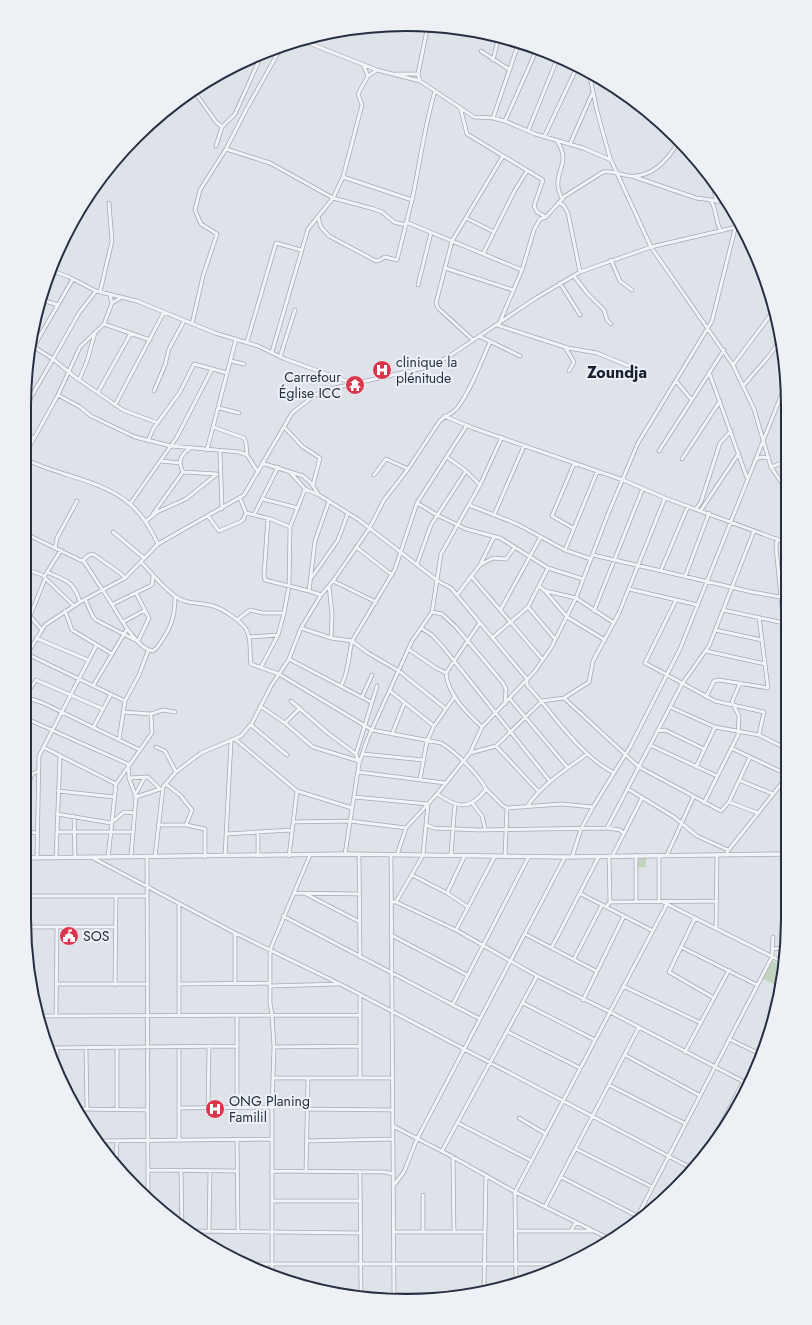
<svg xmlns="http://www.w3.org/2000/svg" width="812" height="1325" viewBox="0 0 812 1325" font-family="Jost,sans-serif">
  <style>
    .green { fill: #c3d4be }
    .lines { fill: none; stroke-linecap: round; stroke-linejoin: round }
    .minor-casing { stroke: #a3a9b3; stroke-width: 4.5 }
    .tertiary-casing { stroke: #a3a9b3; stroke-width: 5 }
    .minor { stroke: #f1f3f7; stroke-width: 3 }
    .tertiary { stroke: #f1f3f7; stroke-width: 3.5 }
    .labels { text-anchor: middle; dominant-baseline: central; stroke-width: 4; stroke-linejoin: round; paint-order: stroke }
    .poi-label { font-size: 14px; fill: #252f41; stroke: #edf1f6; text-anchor: start }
    .quarter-label { font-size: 16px; font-weight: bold; fill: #182032; stroke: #edf1f6 }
    .rim { fill: none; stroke: #252f41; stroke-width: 2 }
  </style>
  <rect width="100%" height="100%" fill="#dee2e9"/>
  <path class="green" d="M646,858V867H637V859Z
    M772,961L785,968L780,987L763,979Z"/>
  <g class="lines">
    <g class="minor-casing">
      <path id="minor" d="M459,30H465
        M472,32L518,46
        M301,40L377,70L420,81L474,117L493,118L505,121L535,134L583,148L611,160
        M481,51L510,70
        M542,51L547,56L577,65
        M493,60L498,40
        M363,64L368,76
        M589,72L597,111L610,158L651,247L733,365L754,409L771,467L787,491
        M396,74H418
        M420,81L418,74L428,25
        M194,91L216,122L222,127
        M460,107L467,134L543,180L534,206L537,212L546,217
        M493,118L519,42
        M505,121L537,49
        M528,131L558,57
        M544,137L578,65
        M557,141C571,162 556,169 558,186C558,190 560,194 562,198
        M570,144L592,94
        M216,146L222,127L235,114L262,54
        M226,149L270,163L333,198L374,209L382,212L394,222L406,225
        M632,176L696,198L727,202
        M711,179L717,202
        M412,200C420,164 424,127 435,91
        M711,201C717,209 715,222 721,231
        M559,202L564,206L568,213L580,272
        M318,217L321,227L329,236L376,261L380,260L385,257L397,260L412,200L343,177
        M466,218L494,232
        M406,222L522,270
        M483,254L515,190L527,171
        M611,260L620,281L632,290
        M445,268L513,290
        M50,270L69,277L96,291L137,301L215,333L258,346L285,359L355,384
        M574,276L588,294L604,310L607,320L611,324
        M560,283L580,315
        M418,285L431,233
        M96,291L79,313L53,359L75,377L123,410L158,423
        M100,292L112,241L109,203
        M42,300L58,305
        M112,303L122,297
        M104,324L150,340
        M192,324L203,276L217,234L201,224L195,210L200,190L226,149L246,110L283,44
        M499,324L522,270L534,230L540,219L546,217L565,196L603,172C612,170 621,175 630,176C653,178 669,158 679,141
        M497,325L568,348L597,353L636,369
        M479,336L520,356
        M473,340L438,308L436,303L452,241L503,156
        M247,342L276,243L301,250
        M565,347L574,362L569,371
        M272,352L308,229L333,198L343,177L362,105L358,94L368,76L377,70
        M280,357L295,310
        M27,358L73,279
        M231,361L244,364
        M733,365L775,309
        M709,372L747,478
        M79,380L87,361L95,333
        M676,381L691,399
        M744,385L769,356L780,340
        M154,391L165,365L169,349L184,321
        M98,392L131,333
        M58,395L80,407L91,416L135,437L171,446L239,452L247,455L258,472
        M27,404L53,359L34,347
        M115,405L164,312
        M219,408L239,413
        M444,416L473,428L623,480L665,498L787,543
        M213,427L244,438L246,443L247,455
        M284,427L303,447L320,458L313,485
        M27,434L34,438
        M148,441L153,429L180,392L194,364L227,373
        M207,450L236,339
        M27,451L58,395L80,347L104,324L112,303L110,295
        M220,451L222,509
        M659,451L724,350
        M447,457L466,471L480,485
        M682,459L720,401
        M27,460C60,476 102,480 130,504C143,515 151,530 158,544
        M755,460L761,457L769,458
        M161,461L180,463
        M262,463L303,476L310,482L319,495L359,520L438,581L451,588L527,679V685C554,714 579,755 614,773
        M771,467L787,461
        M183,472L217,474
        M183,472C177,461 181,455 190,448
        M290,472L305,489L319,495
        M374,475L386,459L408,469
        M263,499L298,508
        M417,503L437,515L466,529L500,538L548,568L583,579
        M130,504L177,437L212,369
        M26,505L29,492L27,483
        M469,505L517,524L565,550L591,559
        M696,509L701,502L720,443L731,431
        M701,510L739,453
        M246,513L271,519L290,527
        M153,514L183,472
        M254,515L278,467
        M494,515L524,446
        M208,516L219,531L240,522L243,520L246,513L240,498
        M268,518L264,575L265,580L309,591
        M146,521L157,512L186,499L217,474
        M573,528L552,516L574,464
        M113,532L144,558
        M26,534L82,561L89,555L93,554L120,573L125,578
        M777,539L776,547L786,647
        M356,547L392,575
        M55,548L57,538L77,501
        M565,550L597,472
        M593,555L752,592L780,597
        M83,560L102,589
        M141,562C152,573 162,587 175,596C186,605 201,602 213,606C222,608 244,623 247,631C252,641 249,653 251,664L279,674L372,730L441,743C455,751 479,775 486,789C470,811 458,808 437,794
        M417,564L431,525L466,471
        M480,565L493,558L506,559L515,547
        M26,569L42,575L74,606
        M661,570L688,506
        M47,572C66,581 73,580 80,602
        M471,576L543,660
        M44,577L61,550
        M312,577L338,540L348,513
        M685,577L709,513
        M333,581L376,602
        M329,586L332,614L331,638
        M539,586L545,591L567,617L605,640
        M102,589C113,604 134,649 153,651C158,648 159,644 163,639C172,625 175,614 175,597
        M629,589L698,605
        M546,591L576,598L614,623
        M136,593L149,618L138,641
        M321,595L309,591L315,541L329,501
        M457,595L480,565L494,537
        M85,599L93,617L96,620L135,640
        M676,600L645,663L715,701L764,712L759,735
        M113,604L152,585L153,576
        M528,607L555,639
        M501,609L540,538
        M723,610L784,623
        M65,611L72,630L112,654
        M594,611L643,488
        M432,612L442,614L456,627L503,683L506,689L505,704
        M237,620L250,610L263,613H284
        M123,622L145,610
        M479,624L446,673C448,695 466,712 482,727
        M301,628L331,638L352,641L368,653L399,671L446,709
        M421,628L432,635L443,647L549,780
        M41,629L30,616L45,579
        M715,630L762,640
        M249,637L278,635
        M36,638L88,660
        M492,638L528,607L548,568
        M26,642L32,645
        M408,649L436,668L446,673
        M706,651L765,664
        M27,654L125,701
        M26,656L45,625L80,602L125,578L158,544L244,495L292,413L315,395L326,390L428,367L448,357L536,298L580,272L651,247L741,226
        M289,659L371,702
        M261,667L278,635L284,613L289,586L290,527L305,489
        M93,686L127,629
        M341,686C349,672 348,657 352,641L395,569L417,503L467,425
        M390,691L434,726
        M25,696L36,680L103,709
        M25,697L43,703L140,750
        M362,697L372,675
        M706,697L714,681L719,680L768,688L759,617
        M564,698L639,767L721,811L729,802L750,757
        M510,699L568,768
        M291,701L329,734L356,754
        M260,706L285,723L313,747L359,761
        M670,707L715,727L759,735L781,746
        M123,712L151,714L163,710L175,712
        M25,718L128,764
        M285,723L300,708
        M251,725L287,755
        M93,728L111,694
        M657,731L665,730L704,749
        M392,734L404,704
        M235,739L297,791L352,808
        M119,740L125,701L139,675L148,651
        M650,745L717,776
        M496,746L538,791
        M43,747L116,784
        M156,747L165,751L176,772
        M731,748L786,774
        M470,753L496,746L542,701L564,698L589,682L593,661L619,613L665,498
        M363,754L423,760
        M359,763L356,754L377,686
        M128,764L129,778L136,797L131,856
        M696,767L715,727
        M358,772L445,783
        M129,778L148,777L160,789
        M420,779L427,741L434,726L455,696
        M739,780L773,794
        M166,784L180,795L192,810L186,825
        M486,789L502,805L507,808L561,804L593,807
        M628,789L674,817L697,836L728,850
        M58,791L114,797
        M25,795L32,774L38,771
        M135,795L145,777
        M136,797L160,789
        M354,797L428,804
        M729,802L758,813
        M704,803L738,735L739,716L732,702L740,683
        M473,804L482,816L485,828
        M528,805C544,783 565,770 587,754
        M57,814L111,823L124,812L134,813
        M74,816L75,858
        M293,822L350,821L406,828
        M158,825H186L205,829V857
        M426,825L434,828L478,830L607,828L620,830L623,833
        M607,828L682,684L709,646L754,531
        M24,832L37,833
        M57,832H133
        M226,834L292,830
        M727,852L786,778
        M345,854L359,764L367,740L412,641L432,612L441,554L480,485L502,437
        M359,854L360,957
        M451,854L455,804
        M391,855L394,1299
        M397,855L406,828L437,794L470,753L482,727L535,671L551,648L576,598L608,514L638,443L712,321L738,217
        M505,855L507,808
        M613,855L642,798
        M636,855V901
        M667,855L693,798
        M225,856L231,742
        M258,856V832
        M289,856L297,791
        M147,857L148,1197
        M155,857L163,787L176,772L193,759L201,753L241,736L252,723L271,686L289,659L301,628L321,595L333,581L369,529L384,500L408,469L439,422C444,416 453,414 458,407C472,388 480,364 490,342
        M572,857L581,829L593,807L630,747L680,649L787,381
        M25,858V928
        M37,858L39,756L96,646
        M56,858L60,756
        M93,858L235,933L340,984L691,1168
        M108,858L116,784L152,733L151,714
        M412,875L447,893L468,907
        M294,893L359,894
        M447,893L465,855
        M306,894L360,922
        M581,894L653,931
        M25,896H147
        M391,902H396L456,930L537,976L610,1012L748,1084
        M396,902L423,855L428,804
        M610,902L717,901
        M659,902V855
        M663,902L785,963
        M606,907L610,902L609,856
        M283,916L480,1019
        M695,918L669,972L714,998
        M25,927H116
        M716,928L717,855
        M456,930L495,856
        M235,933V983
        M525,934L596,971
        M391,935L467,975
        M552,947L599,856
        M681,947L757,985
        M772,949L785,948
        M574,959L602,905
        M57,984H148
        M180,984L270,983
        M115,985L116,896
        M270,986L338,984
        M623,986L701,1023
        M583,1000L624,916
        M523,1003L595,1040
        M453,1004L529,856
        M179,1015V904
        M237,1015V1107
        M40,1016L360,1015
        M56,1016L57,927
        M508,1032L580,1068
        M729,1039L762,1055
        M117,1047V1109
        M274,1047L360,1046
        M48,1048L236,1046
        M57,1048V1066
        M86,1048L87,1109
        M685,1052L729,970
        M757,1053L768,1032
        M625,1055L699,1095
        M360,1077V996
        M274,1078H393
        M609,1085L684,1123
        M179,1108L272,1107
        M208,1108L209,1046
        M80,1109L148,1110
        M307,1109L393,1110
        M519,1118L546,1134
        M458,1123L532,1161
        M393,1126L453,1157L515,1192L612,1240
        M237,1140L238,1232
        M97,1141L271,1139
        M179,1141V1047
        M306,1141L392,1139
        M576,1149L652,1187
        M442,1151L537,976
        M705,1156L743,1082
        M453,1157L454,1231
        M116,1165L117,1141
        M148,1170L237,1171
        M181,1170L182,1226
        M306,1170L308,1078
        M271,1171L385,1172L393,1174
        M360,1172L361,1294
        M561,1177L637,1216
        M393,1186L404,1172L417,1139L565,857
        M423,1195V1232
        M272,1201H361
        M546,1205L639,1027
        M635,1221L772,957L773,937
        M191,1231L360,1233
        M515,1231H594
        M571,1231L576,1222
        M209,1232L210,1171
        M394,1232H484
        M252,1264H563
        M272,1275V1107L274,1047L272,1015L270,1003V950L310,855
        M516,1283L515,1192L667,904
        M484,1288L486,1175
        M394,1294L441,1295"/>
    </g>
    <g class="tertiary-casing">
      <path id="tertiary" d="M24,858L345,854L565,857L785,854"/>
    </g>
    <use href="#minor" class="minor"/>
    <use href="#tertiary" class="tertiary"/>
  </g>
  <defs>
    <g id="hospital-disc" transform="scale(1)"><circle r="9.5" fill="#db354b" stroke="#edf1f6"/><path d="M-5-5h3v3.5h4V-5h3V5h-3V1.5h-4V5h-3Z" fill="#fff"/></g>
    <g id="temple-disc" transform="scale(1)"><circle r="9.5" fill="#db354b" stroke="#edf1f6"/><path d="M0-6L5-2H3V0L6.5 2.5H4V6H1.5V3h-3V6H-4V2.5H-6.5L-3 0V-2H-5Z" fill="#fff"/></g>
    <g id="civic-disc" transform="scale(1)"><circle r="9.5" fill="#db354b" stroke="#edf1f6"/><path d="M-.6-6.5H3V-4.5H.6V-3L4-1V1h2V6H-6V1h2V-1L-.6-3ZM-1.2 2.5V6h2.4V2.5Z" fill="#fff"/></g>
  </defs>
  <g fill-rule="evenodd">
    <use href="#hospital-disc" x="382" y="370"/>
    <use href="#temple-disc" x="355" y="385"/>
    <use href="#civic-disc" x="69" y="936"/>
    <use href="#hospital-disc" x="215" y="1109"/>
  </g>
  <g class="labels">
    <g class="poi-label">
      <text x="396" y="362">clinique la<tspan x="396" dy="16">plénitude</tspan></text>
      <text x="341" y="377" text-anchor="end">Carrefour<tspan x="341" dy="16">Église ICC</tspan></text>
      <text x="83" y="936">SOS</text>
      <text x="229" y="1101">ONG Planing<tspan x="229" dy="16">Familil</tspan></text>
    </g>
    <g class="quarter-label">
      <text x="617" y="372">Zoundja</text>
    </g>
  </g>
  <path d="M0 0H812V1325H0ZM406 31H406A375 375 0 0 1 781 406V919A375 375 0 0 1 406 1294H406A375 375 0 0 1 31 919V406A375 375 0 0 1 406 31Z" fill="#edf1f6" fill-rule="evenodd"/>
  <path class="rim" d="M406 31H406A375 375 0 0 1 781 406V919A375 375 0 0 1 406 1294H406A375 375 0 0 1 31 919V406A375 375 0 0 1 406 31Z"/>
</svg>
